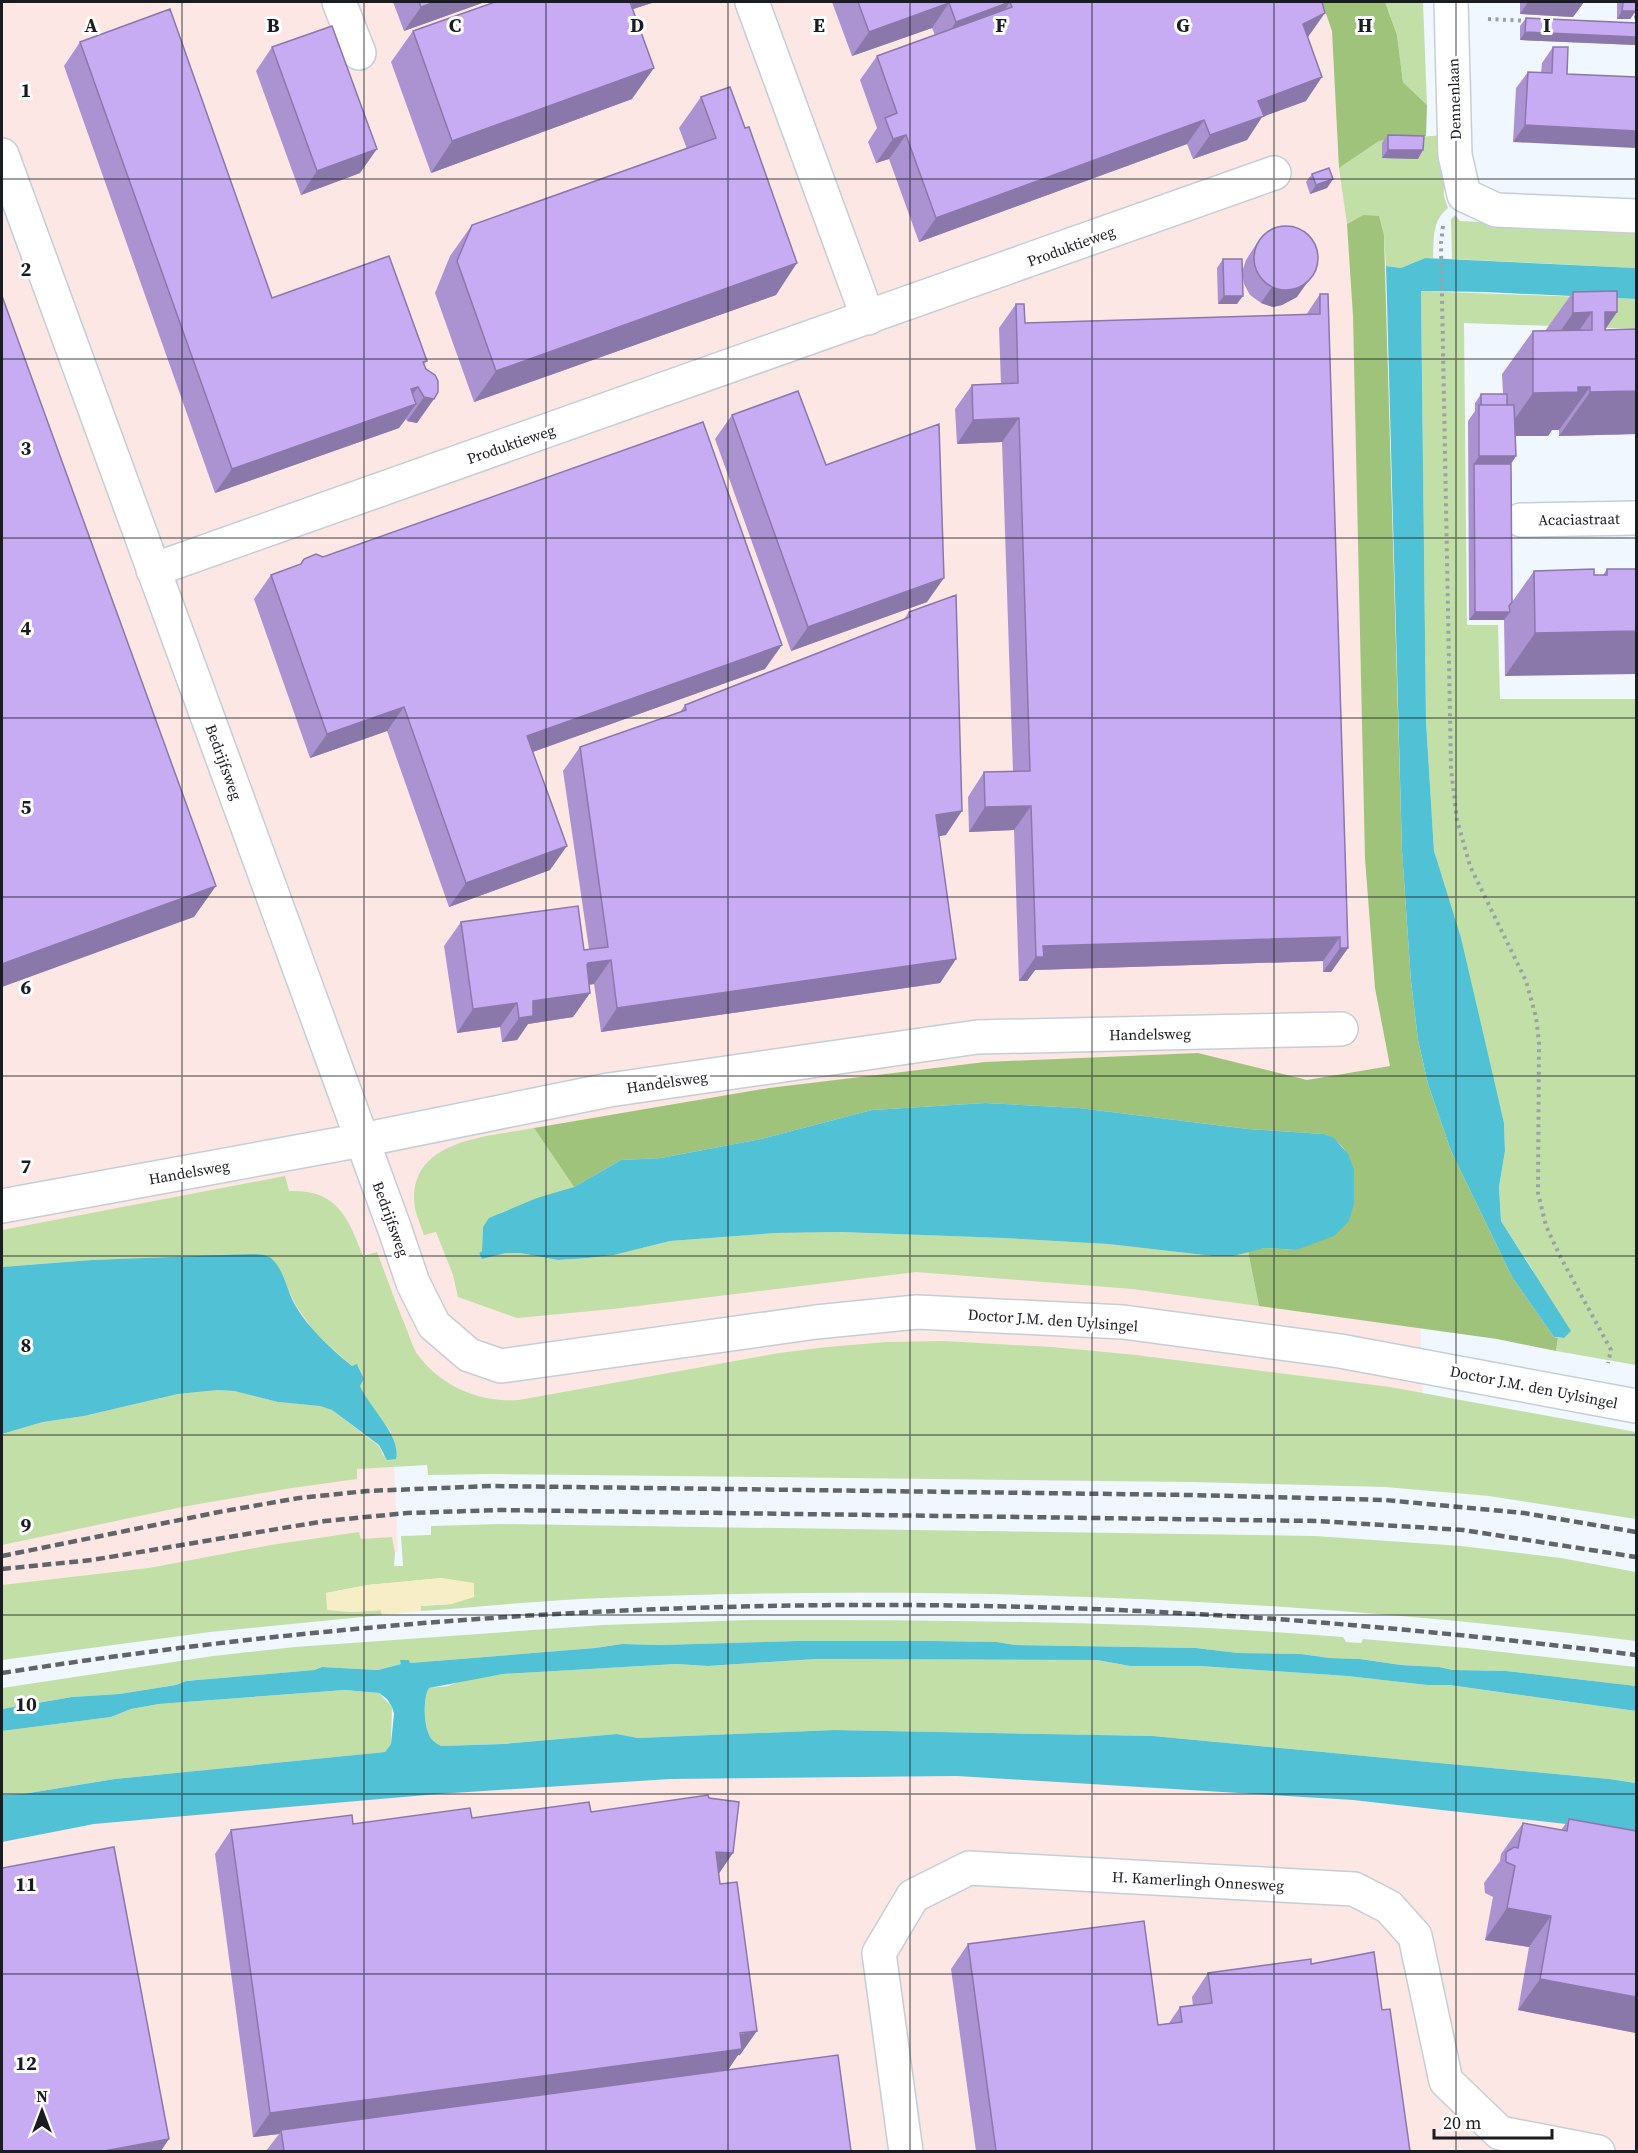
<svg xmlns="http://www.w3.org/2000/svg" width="1638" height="2153" viewBox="0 0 1638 2153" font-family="'Source Serif 4',serif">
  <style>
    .industrial { fill: #fce7e4 }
    .green { fill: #c3dfa8 }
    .forest { fill: #a0c37b }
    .sand { fill: #f7edc7 }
    .water { fill: #51c1d5 }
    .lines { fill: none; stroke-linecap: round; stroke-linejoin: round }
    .minor-casing { stroke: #c5ced7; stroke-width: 36 }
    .path { stroke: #9ca1a8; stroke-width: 4; stroke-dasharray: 3 4.5; stroke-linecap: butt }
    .minor { stroke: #fff; stroke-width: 33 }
    .rail { stroke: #61656a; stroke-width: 4.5; stroke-dasharray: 9 4.5; stroke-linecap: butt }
    .wall { fill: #ab93d1 }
    .shaded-wall { fill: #8b78aa }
    .building { fill: #c7abf3; stroke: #8b78aa; stroke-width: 1.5 }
    .grid { fill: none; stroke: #191c20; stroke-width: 1.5; stroke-opacity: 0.55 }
    .labels { text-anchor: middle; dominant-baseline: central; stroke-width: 6; stroke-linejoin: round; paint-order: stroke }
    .street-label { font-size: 15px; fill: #191c20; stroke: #fff }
    .grid-label { font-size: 20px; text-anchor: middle; font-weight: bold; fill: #191c20; stroke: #fff; stroke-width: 6; stroke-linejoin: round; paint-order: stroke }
  </style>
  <rect width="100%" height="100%" fill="#f0f7ff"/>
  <path class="industrial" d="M2,2H1386L1378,175L1425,1455L393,1438L398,1552L2,1604Z
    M957,1776L1353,1800L1636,1832V2151L2,2152V1842L94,1824L438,1794L670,1779Z"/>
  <path class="green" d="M1385,2H1423L1427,105L1403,82L1397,35Z
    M1442,135L1444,196L1448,208C1432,221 1434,238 1433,258H1425L1401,268L1386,266L1384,236L1363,215L1347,224L1339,168L1379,141Z
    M1455,215L1460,221L1636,229V268L1452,259L1451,219Z
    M1421,291L1636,299V329L1464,323L1467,625H1498L1500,699H1636V1365L1556,1351L1558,1338H1564L1532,1269L1501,1221L1499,1187L1505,1151L1504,1123L1434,851L1426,721Z
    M534,1128L574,1187L502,1212L483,1227L482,1251L479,1253L482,1259L506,1253H520L558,1260L588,1258L614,1255L670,1241L776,1233L841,1232L1003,1238L1108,1244L1213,1256H1233L1248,1251L1259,1306L1132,1289L916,1272L613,1309L517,1318L458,1297L453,1275L436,1232L424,1235C421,1227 417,1217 415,1209C405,1139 487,1137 534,1128Z
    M285,1176L289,1191C337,1189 348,1217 363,1256L377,1252C387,1278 396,1304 407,1330C410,1338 413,1348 418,1355C441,1387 482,1403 519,1400L779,1353L827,1347L887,1342L943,1341L1052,1347L1136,1355L1390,1387L1636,1432V1519L1489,1496L1385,1487L1191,1482L494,1474L428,1475L427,1465L357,1469V1479L292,1488L187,1506L2,1545V1434L43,1422L84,1416L178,1394L218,1390L234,1391L278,1402L321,1406L332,1410L379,1446L384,1457L391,1432L366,1398L360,1386L364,1379L358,1365L352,1366L315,1333L295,1304L279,1269L260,1254L92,1260L2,1267V1230Z
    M501,1524L1315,1536L1461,1546L1561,1558L1636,1572V1641C1295,1598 948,1584 604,1598C543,1600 482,1607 421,1611V1606L452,1604L442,1578L368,1585L326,1593L350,1612L381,1610L382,1615L210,1632L2,1660V1585L149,1568L271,1545L359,1532L361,1539L392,1537L395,1553L394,1566H403L401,1536L431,1535V1526Z
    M750,1620C948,1620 1146,1621 1343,1637L1346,1642L1361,1643L1363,1639L1467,1648L1636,1667V1686L1506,1671L1453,1670L1439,1667L1401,1665L1360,1659L1330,1658L1301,1654L1238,1653L1196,1648L1015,1645L997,1642L932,1641H797L660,1645L622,1644L595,1648L410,1663L401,1660V1664L378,1670L322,1667L314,1670L186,1681L176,1685L119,1694L72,1697L2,1709V1688L213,1656L295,1647L603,1625Z
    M816,1659L1097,1660L1130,1666H1200L1347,1676L1427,1685H1448L1636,1711V1783L1609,1779L1153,1736L834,1730L638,1738L617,1734L503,1744L441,1746C435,1743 430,1739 428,1732C424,1721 423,1698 429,1688L448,1686L464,1680L503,1674L676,1664L708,1666Z
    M345,1690L379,1693L392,1707L391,1744L385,1752L115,1779L23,1794L2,1795V1731L111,1717L131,1709L159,1704Z"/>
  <path class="forest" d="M1322,2H1385L1397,35L1403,82L1427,105L1426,136L1379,141L1339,168L1332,31Z
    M1363,215L1379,216L1384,236L1402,851L1411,981L1418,1040L1428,1084L1451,1151L1512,1277L1554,1337L1558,1338L1556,1351L1497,1339L1259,1306L1248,1251L1265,1248L1296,1250L1354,1204C1354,1176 1355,1146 1324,1134L1248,1129L1079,1108L985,1103L872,1110L761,1139L661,1158L621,1160L574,1187L534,1128L769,1088L985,1062L1198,1053L1307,1080L1390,1066L1375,988L1365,859L1353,316L1347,224Z"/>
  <path class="sand" d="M442,1578L474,1583V1597L452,1604L421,1606V1611L382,1615L381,1610L350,1612L327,1610L326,1593L368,1585Z"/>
  <path class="water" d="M1425,258L1636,268V299L1485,292L1421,291L1426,721L1434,851L1461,938L1504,1123L1505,1151L1499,1187L1501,1221L1571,1331L1564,1338L1554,1337L1512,1277L1451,1151L1428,1084L1418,1040L1411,981L1402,851L1386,266L1401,268Z
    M985,1103L1079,1108L1248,1129L1324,1134L1334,1138L1348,1154L1354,1170V1204L1349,1221L1334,1236L1296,1250L1265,1248L1233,1256H1213L1108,1244L1003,1238L841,1232L776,1233L670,1241L614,1255L588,1258L558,1260L520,1253H506L482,1259L479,1253L482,1251L483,1227L489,1218L537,1198L574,1187L621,1160L661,1158L761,1139L872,1110Z
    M250,1254C257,1254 266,1254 272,1259C284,1270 287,1291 295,1305C309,1329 330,1348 352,1366L357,1364L364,1379L360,1386C371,1410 401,1435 396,1459L387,1460L379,1445L332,1410L320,1406L278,1402L234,1391L218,1390L178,1394L84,1416L43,1422L2,1434V1267L92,1260Z
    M797,1641H932L997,1642L1015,1645L1196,1648L1238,1653L1301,1654L1330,1658L1360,1659L1401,1665L1439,1667L1453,1670L1506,1671L1636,1686V1711L1449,1685H1427L1347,1676L1200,1666H1130L1097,1660L816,1659L708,1666L676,1664L503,1674L429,1688C423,1698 424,1721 428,1732C430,1739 435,1743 441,1746L503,1744L617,1734L638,1738L834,1730L1153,1736L1609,1779L1636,1783V1832L1353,1800L957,1776L670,1779L438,1794L94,1824L2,1842V1795L23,1794L115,1779L385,1752L391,1744L394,1714L392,1707L387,1699L379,1693L345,1690L159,1704L131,1709L111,1717L2,1731V1709L72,1697L119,1694L176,1685L186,1681L314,1670L322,1667L378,1670L401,1664L400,1660H409L410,1663L595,1648L622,1644L660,1645Z"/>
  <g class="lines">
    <g class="minor-casing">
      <path id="minor" d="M339,2L359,53
        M752,2L868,318
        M1451,2L1455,155L1464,195L1496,210L1636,216
        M2,155L394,1227L413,1283L434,1325L469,1355L501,1366L816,1322L917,1312L1123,1322L1340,1351L1636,1406
        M1521,520L1636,518
        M153,570L1274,173
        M2,1206L362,1140L609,1090L977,1037L1341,1029
        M906,2152L879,1953L913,1896L969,1868L1354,1889L1389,1907L1415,1936L1446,2081L1500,2133L1598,2152"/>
    </g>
    <path class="path" d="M1488,19L1529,21
      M1636,26V7
      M1443,226L1441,243L1451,769L1457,820L1470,866L1526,981L1536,1017L1539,1042L1538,1193L1546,1226L1561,1258L1611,1350L1608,1363"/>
    <use href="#minor" class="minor"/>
    <path class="rail" d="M2,1556L219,1512L299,1498L367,1491L491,1486L1191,1495L1385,1500L1524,1513L1636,1532
      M2,1569L92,1560L325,1521L407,1513L501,1510L1317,1521L1463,1530L1636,1557
      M2,1673C422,1607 851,1589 1276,1619C1396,1628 1516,1640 1636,1655"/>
  </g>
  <path class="wall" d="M393,2H485L404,31Z
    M495,2H655L633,9L632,99L431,173L391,62L413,31Z
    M832,2H1322L1308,37L1306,101L1262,117L1247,140L1193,159L1187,144L919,242L889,159L876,163L868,142L877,128L860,80L877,56L935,35L932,28L852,56Z
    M1520,2H1584L1573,17L1520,14Z
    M1617,2H1636V11L1630,19H1617Z
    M1526,18L1636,23V45L1520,40V26Z
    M80,42L272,298L427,361L424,364L426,369L435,375L417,423L407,421L406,419L399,428L215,493L64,66Z
    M272,47L360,173L301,195L256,71Z
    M1553,47L1567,74L1513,142L1516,88L1528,72L1541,73L1542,63Z
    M701,97L776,295L474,402L435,293L450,256L472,225L687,149L679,128Z
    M1388,135L1418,159L1382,158V143Z
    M1312,174L1333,179L1327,188L1310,194L1306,182Z
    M1257,243L1297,297L1282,305L1273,307L1261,303L1250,295L1244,284L1242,272L1237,304H1218L1217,268L1223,259L1242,272L1246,260Z
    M1573,292L1617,312L1605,330L1636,329V434L1559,436V430H1552L1548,436H1516V456L1511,464L1512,602L1534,571L1603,575L1607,569H1636L1505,676L1504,620H1469L1468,421L1475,411V403L1481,394H1503L1502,374L1533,331H1545Z
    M1320,294L1348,948L1331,972H1323V961L1035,970L1027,981H1019L1014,830L969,832L968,797L984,772H1013L1002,442L957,444L955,409L972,385L1001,384L999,328L1016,304L1025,323L1306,315Z
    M732,415L826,465L927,602L791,651L715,439Z
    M323,557L765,669L533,752L550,870L449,907L387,731L310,758L254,599L271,575L300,564L304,559Z
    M956,595L946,835L939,836L956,959L940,983L601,1032L594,984L589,985L590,993L573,1017L528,1024L517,1040L502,1042L500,1027L457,1033L444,946L461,922L584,950L589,949L563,771L580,747L680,712L685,705L904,619L909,612Z
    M591,1812L719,1874L740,2055H738L728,2070L851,2151H266L279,2134L253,2137L215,1854L231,1830Z
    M1569,1819L1636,2033L1518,2010L1529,1947L1485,1940L1493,1897L1485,1893L1484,1883L1500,1861L1501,1854L1523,1823L1561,1830Z
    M968,1944L1158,2025L1169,2023L1180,2007L1193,2006L1192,1997L1208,1973L1311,1964L1382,2010L1410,2151H976L951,1969Z"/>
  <path class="shaded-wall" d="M435,2H485L404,31L421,7Z
    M633,2H655L627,11Z
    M1010,2L993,26L939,46L956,22Z
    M1528,2H1584L1573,17L1520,14Z
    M949,3L932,28L852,56L869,32Z
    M1622,11H1636L1630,19H1617Z
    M1325,13L1308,37L1287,48L1303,24Z
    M1525,32L1636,37V45L1520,40Z
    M654,68L632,99L431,173L452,141Z
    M1322,77L1306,101L1262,117L1247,140L1193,159L1210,135L1258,101Z
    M1204,120L1187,144L919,242L936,218Z
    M1525,125L1636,131V148L1513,142Z
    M906,135L889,159L876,163L893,139Z
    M377,149L360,173L301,195L317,171Z
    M1388,150H1423L1418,159L1382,158Z
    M1333,179L1327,188L1310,194L1316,185Z
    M797,263L776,295L474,402L496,371Z
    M1314,273L1297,297L1282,305L1273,307L1261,303L1272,287Z
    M1224,296H1243L1237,304H1218Z
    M1592,312L1562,355L1543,356L1573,313Z
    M1605,312H1617L1587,355Z
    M418,387L402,409L416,404L399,428L215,493L232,469L411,389Z
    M1578,387H1590L1559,430H1552L1548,436H1503L1533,393Z
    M1636,391V434L1559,436L1590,392Z
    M424,397L434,399L417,423L407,421Z
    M1019,418L1002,442L957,444L973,420Z
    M1479,456H1516L1505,472L1474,464Z
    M944,578L927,602L791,651L808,627Z
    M1475,612H1510L1504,620H1469Z
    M1636,631V674L1505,676L1535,633Z
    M782,645L765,669L510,760L527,736Z
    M404,707L387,731L310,758L327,734Z
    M1031,806L1014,830L969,832L985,807Z
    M962,811L946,835L919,839L936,815Z
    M567,846L550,870L449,907L466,883Z
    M216,886L194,917L2,987V964Z
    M1340,937L1323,961L1035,970L1027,981H1019L1043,946Z
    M1340,948H1348L1331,972H1323Z
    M956,959L940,983L601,1032L617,1008Z
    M611,960L594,984L571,987L588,963Z
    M590,993L573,1017L528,1024L517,1040L502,1042L519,1018L533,1001Z
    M517,1003L500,1027L457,1033L473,1009Z
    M716,1852L733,1853L716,1878Z
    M1507,1908L1551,1916L1529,1947L1485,1940Z
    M1540,1979L1636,1997V2033L1518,2010Z
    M757,2031L740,2055H738L726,2073L281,2130L279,2134L253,2137L270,2113Z
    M169,2139L161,2151H104Z"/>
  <path class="building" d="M419,2H435L421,7Z
    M495,2H630L654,68L452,141L413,31Z
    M858,2H1010L956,22L949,3L869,32Z
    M1010,2H1322L1325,13L1303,24L1322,77L1258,101L1264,116L1210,135L1204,120L936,218L906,135L893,139L885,118L897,113L877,56L1012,7Z
    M1623,2H1636V11H1622Z
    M170,9L272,298L389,256L427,361L423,362L426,369L435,375L438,381V392L434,399L424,397L418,387L411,389L416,404L232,469L80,42Z
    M1526,18L1636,23V37L1525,32Z
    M332,26L377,149L317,171L272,47Z
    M1553,47H1568L1567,74L1636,77V131L1525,125L1528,72L1552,73Z
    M730,87L745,128L749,127L797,263L496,371L457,261L472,225L716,138L701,97Z
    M1388,135L1424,136L1423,150H1388Z
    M1329,168L1333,179L1316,185L1312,174Z
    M1254 258a32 32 0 1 1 64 0a32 32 0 1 1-64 0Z
    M1223,259H1242L1243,296H1224Z
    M1617,291V312H1605V330L1636,329V391L1590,392V387H1578V392L1533,393V331L1592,330V312L1573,313V292Z
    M1320,294H1328L1348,948H1340V937L1043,946L1044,957H1036L1031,806L985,807L984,772L1030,771L1019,418L973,420L972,385L1018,383L1016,304H1024L1025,323L1320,314Z
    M2,296L216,886L2,964Z
    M798,391L826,465L939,424L944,578L808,627L732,415Z
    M1481,394H1507V405H1481Z
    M1479,405H1514L1516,456H1479Z
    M703,422L782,645L527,736L567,846L466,883L404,707L327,734L271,575L301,564L304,559L316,554L323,557Z
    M1474,464H1511L1512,602L1509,606L1510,612H1475Z
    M1594,569V575H1607V569H1636V631L1535,633L1534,571Z
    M956,595L962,811L936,815L956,959L617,1008L611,960L588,963L587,965L590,993L533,1001V1016L519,1018L517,1003L473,1009L461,922L578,906L584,950L608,947L580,747L686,710L685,705L910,617L909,612Z
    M708,1795L709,1798L739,1802L733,1853L716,1852L720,1884L737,1882L757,2031L740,2033L742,2049L270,2113L231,1830L352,1815L353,1824L470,1808L472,1818L589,1802L591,1812Z
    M1569,1819L1636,1831V1997L1540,1979L1551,1916L1507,1908L1515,1866L1506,1862V1852L1514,1847L1518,1848L1523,1823L1567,1831Z
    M114,1847L169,2139L104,2151H2V1868Z
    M1144,1921L1158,2025L1182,2022L1180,2007L1212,2003L1208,1973L1311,1959V1964L1374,1952L1382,2010L1390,2009L1410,2151H996L968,1944Z
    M838,2055L851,2151H284L281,2130Z"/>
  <path class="grid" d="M182,2V2152M364,2V2152M546,2V2152M728,2V2152M910,2V2152M1092,2V2152M1274,2V2152M1456,2V2152M2,179H1636M2,359H1636M2,538H1636M2,718H1636M2,897H1636M2,1076H1636M2,1256H1636M2,1435H1636M2,1615H1636M2,1794H1636M2,1974H1636"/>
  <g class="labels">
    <g class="street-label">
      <text transform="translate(1454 99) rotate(-92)">Dennenlaan</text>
      <text transform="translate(1071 246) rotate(-20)">Produktieweg</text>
      <text transform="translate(511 444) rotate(-19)">Produktieweg</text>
      <text transform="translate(1579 519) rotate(-1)">Acaciastraat</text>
      <text transform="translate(224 762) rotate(70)">Bedrijfsweg</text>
      <text transform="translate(1150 1034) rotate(-1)">Handelsweg</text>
      <text transform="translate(667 1082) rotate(-8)">Handelsweg</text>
      <text transform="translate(189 1172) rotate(-10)">Handelsweg</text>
      <text transform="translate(391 1219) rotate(70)">Bedrijfsweg</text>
      <text transform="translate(1053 1320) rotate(4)">Doctor J.M. den Uylsingel</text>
      <text transform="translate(1534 1387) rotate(11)">Doctor J.M. den Uylsingel</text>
      <text transform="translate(1198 1881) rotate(3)">H. Kamerlingh Onnesweg</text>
    </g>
  </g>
  <g class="grid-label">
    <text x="91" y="32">A</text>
    <text x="273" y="32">B</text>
    <text x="455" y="32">C</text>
    <text x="637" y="32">D</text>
    <text x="819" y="32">E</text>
    <text x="1001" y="32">F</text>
    <text x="1183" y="32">G</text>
    <text x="1365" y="32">H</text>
    <text x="1547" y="32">I</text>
    <text x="26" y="97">1</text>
    <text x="26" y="276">2</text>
    <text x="26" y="455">3</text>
    <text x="26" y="635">4</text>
    <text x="26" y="814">5</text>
    <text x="26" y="994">6</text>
    <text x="26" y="1173">7</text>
    <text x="26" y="1352">8</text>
    <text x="26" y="1532">9</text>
    <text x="26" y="1711">10</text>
    <text x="26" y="1891">11</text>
    <text x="26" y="2070">12</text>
  </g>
  <rect width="1638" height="2153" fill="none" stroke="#191c20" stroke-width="6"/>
  <g transform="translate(42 2111)" stroke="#ffffff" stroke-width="4.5" paint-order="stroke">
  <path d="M0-4.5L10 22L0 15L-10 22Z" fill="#191c20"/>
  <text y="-9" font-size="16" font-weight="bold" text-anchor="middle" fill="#191c20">N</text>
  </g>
  <path d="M1434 2129v9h118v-9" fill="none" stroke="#191c20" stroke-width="3"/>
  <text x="1443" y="2129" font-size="18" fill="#191c20" stroke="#ffffff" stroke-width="4.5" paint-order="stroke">20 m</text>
</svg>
